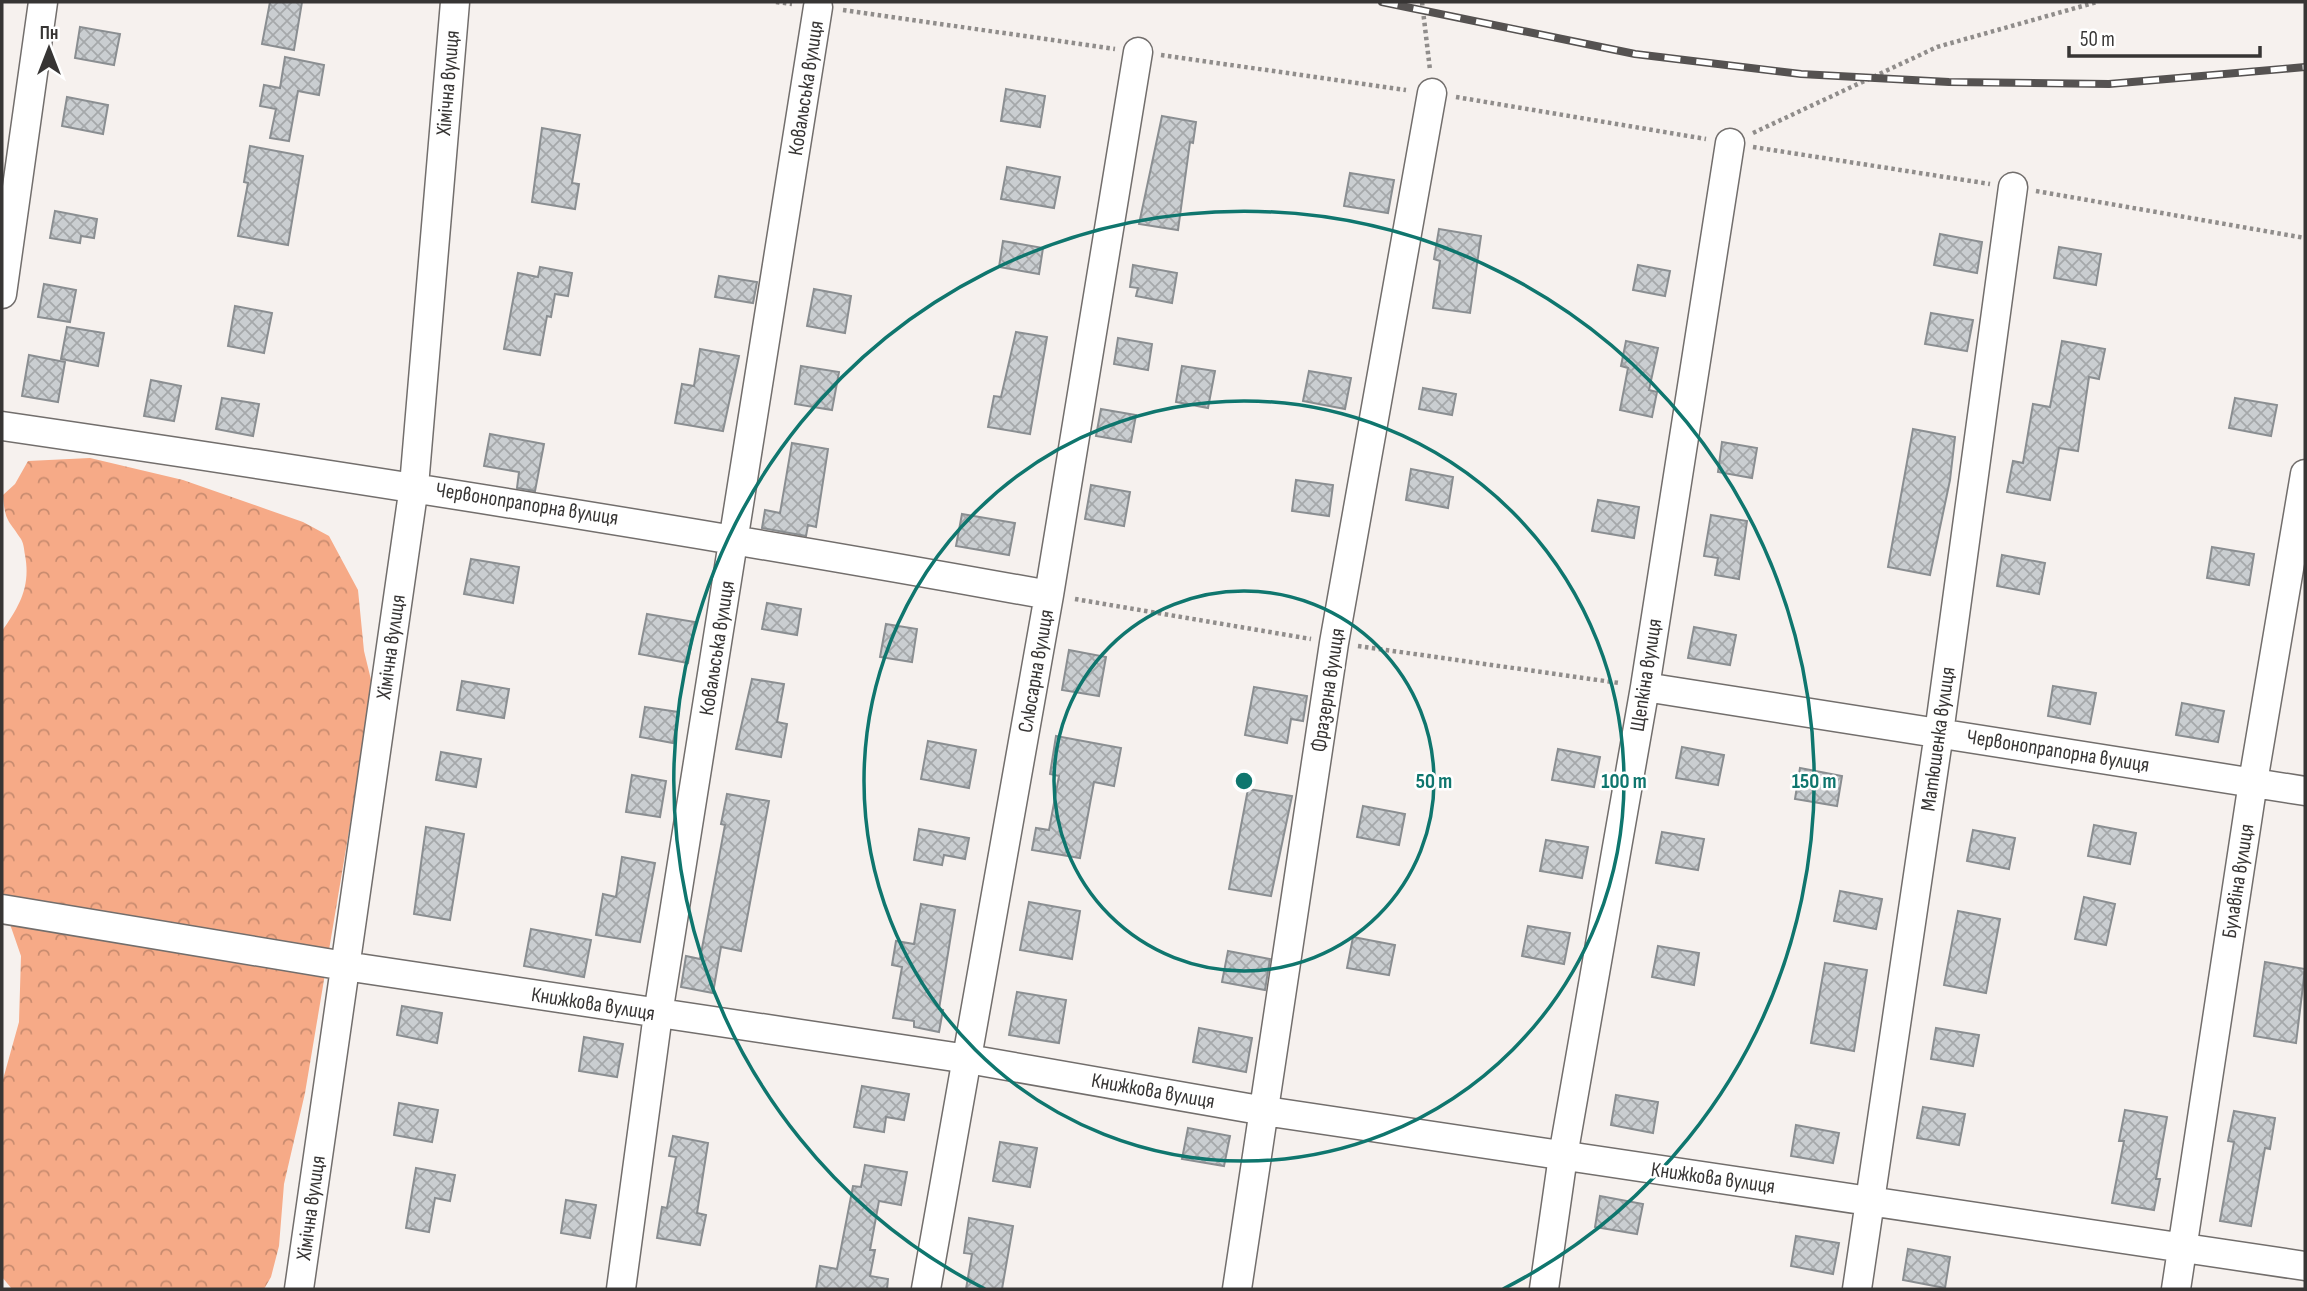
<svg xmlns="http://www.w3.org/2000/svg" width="2307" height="1291" viewBox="0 0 2307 1291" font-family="'Sofia Sans Condensed',sans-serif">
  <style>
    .forest { fill: url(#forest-crowns) }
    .building { fill: url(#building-cross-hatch); stroke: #8a8e91; stroke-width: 2 }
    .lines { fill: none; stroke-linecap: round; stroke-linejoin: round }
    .minor-casing { stroke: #726e6c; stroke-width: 31 }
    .path { stroke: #908d8b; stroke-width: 4.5; stroke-dasharray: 3.5 3.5; stroke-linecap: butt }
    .minor { stroke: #fff; stroke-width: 28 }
    .rail-casing { stroke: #555251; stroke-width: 8 }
    .rail { stroke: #fff; stroke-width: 5; stroke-dasharray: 16; stroke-linecap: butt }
    .ring { fill: none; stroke: #0f766e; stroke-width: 3.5 }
    .labels { text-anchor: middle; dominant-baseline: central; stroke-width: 5; stroke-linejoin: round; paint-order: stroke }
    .street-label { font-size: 21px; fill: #373534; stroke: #fff }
    .centre { fill: #0f766e; stroke: #fff; stroke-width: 3.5 }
    .ring-label { font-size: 21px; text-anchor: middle; font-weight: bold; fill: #0f766e; stroke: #fff; stroke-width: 5; stroke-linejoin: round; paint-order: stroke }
  </style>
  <defs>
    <pattern id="forest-crowns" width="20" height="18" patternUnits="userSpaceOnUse" patternTransform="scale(1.75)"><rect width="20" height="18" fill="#f6aa87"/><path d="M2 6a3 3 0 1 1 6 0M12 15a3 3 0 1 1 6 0" fill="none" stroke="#c88b6f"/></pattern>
    <pattern id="building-cross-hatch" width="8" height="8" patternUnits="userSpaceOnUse" patternTransform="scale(1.75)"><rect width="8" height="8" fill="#caced1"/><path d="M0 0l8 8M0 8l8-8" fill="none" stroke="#a5a8aa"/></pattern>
  </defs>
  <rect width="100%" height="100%" fill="#f6f1ee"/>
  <path class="forest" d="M90,458L183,480L303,522L329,536L358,590L364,651L373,688L305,1093L284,1184L279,1246L271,1277L264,1289H12L2,1277V1083L19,1022L21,956L2,901V631C19,607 31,587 25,555C24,550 24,544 21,539C8,519 5,522 3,495L15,484L28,461Z"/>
  <path class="building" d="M270,2H302L294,50L262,44Z
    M80,27L120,34L114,65L75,58Z
    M285,57L324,65L319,95L298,91L289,141L270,138L276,109L260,106L264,85L280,88Z
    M1006,89L1045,96L1040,127L1001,121Z
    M67,97L108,105L103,134L62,126Z
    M1162,116L1196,122L1193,143L1190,142L1178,230L1139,224Z
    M542,128L580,135L572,183L579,184L575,209L532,202Z
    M250,146L303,156L288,245L238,236L248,183L244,182Z
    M1007,167L1060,177L1054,208L1001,199Z
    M1350,173L1394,180L1388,213L1344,206Z
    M55,211L97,219L94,238L81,236L80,243L50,238Z
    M1439,229L1481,236L1470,313L1433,308L1440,261L1434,259Z
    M1940,234L1982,242L1977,273L1934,265Z
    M1003,241L1043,248L1039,274L999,267Z
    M2059,247L2101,254L2096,285L2054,278Z
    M1133,265L1177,273L1172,303L1136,296L1138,288L1130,287Z
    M1638,265L1670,271L1665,296L1633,290Z
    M540,267L572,273L568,296L555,294L551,317L547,316L540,355L504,349L518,273L538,277Z
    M719,276L757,282L753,303L715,297Z
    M44,284L76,290L70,322L38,317Z
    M814,289L851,296L845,333L807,326Z
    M235,306L272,313L264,353L228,346Z
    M1931,313L1973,320L1967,351L1925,344Z
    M67,327L104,333L98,366L61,359Z
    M1016,332L1047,337L1030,434L988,427L994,396L1001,397Z
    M1118,338L1152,344L1148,370L1114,364Z
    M1626,341L1658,348L1649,390L1657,392L1652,417L1620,410L1628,368L1621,366Z
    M2062,341L2105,349L2099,379L2089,377L2078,451L2059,448L2050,500L2007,492L2013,461L2023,463L2033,404L2050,407Z
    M700,349L739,356L723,431L675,423L682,384L694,386Z
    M29,355L65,362L58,402L22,396Z
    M801,366L839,372L832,410L795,404Z
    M1182,366L1215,371L1208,408L1176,402Z
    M1309,371L1351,378L1345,409L1303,401Z
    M151,380L181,386L174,421L144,416Z
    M1423,388L1456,394L1452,415L1419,409Z
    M222,398L259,404L253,436L216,429Z
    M2235,398L2277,405L2271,436L2229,428Z
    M1101,409L1136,415L1131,442L1096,436Z
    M1913,429L1955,437L1950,480L1930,575L1888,567Z
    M490,434L544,444L535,491L517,488L519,472L484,466Z
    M1722,442L1757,448L1752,478L1718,472Z
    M792,443L828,449L816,527L808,525L806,536L762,528L765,510L780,513Z
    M1411,469L1453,477L1448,508L1406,500Z
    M1296,480L1333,485L1329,516L1292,511Z
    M1091,485L1130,492L1124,526L1085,519Z
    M1598,500L1639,507L1634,538L1592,531Z
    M962,514L1015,523L1009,555L956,546Z
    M1711,515L1747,521L1739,579L1715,575L1718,558L1704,556Z
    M2212,547L2254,554L2249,585L2207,578Z
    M2002,555L2045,563L2039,594L1997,586Z
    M471,559L519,567L513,603L464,594Z
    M767,603L801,609L797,635L762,629Z
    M647,614L695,622L688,663L639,654Z
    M886,624L917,629L912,662L880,657Z
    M1694,627L1736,635L1730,665L1688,658Z
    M1069,650L1106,657L1099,696L1062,690Z
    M752,679L784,684L777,722L787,724L781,757L736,749Z
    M462,681L509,689L504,718L457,710Z
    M2053,686L2096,693L2090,724L2048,716Z
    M1254,687L1307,696L1303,721L1291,719L1287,743L1245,735Z
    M2182,703L2224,711L2218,742L2176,735Z
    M645,707L679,712L673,743L640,737Z
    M1056,736L1121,748L1114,786L1094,782L1080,858L1032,850L1036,828L1049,830L1059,776L1050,774Z
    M928,741L976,750L969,788L921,779Z
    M1682,747L1724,755L1718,785L1676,778Z
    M1558,749L1600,757L1594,787L1552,780Z
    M441,752L481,759L476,787L436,780Z
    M1800,768L1842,776L1837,806L1795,799Z
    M632,775L666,781L660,817L626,812Z
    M1248,789L1292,796L1271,896L1229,889Z
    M727,794L769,801L741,951L721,947L713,993L681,987L686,956L700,959L725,825L721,824Z
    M1363,806L1405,814L1399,845L1357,837Z
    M2094,825L2136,833L2130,864L2088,856Z
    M426,827L464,834L450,920L414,914Z
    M919,829L969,838L965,859L944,855L942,865L914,860Z
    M1973,830L2015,838L2009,869L1967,861Z
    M1662,832L1704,839L1698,870L1656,863Z
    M1546,840L1588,847L1582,878L1540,871Z
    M622,857L655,863L640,942L596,935L603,894L616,897Z
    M1840,891L1882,899L1876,929L1834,921Z
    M2084,897L2115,904L2106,945L2075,939Z
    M1029,902L1080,911L1072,959L1020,950Z
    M921,904L955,910L939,1009L943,1010L939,1032L914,1027V1021L893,1018L902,967L892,965L896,941L914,944Z
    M1958,911L2000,919L1986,993L1944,985Z
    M1528,926L1570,933L1564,964L1522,956Z
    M531,929L591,940L584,977L524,966Z
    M1353,937L1395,945L1389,975L1347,968Z
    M1658,946L1699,953L1694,985L1652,977Z
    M1228,951L1270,959L1265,990L1222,982Z
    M2265,962L2305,969L2296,1043L2254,1036Z
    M1825,963L1867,970L1854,1051L1811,1043Z
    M1017,992L1066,1000L1059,1043L1009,1035Z
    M402,1006L442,1013L437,1043L397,1035Z
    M1199,1028L1252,1038L1246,1072L1193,1062Z
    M1936,1028L1979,1035L1973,1066L1931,1059Z
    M584,1037L623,1044L617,1077L579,1071Z
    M862,1086L909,1094L904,1120L886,1117L884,1132L854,1127Z
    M1616,1095L1658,1102L1653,1133L1611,1125Z
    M399,1103L438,1110L432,1142L394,1135Z
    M1923,1107L1965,1114L1959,1145L1917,1138Z
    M2125,1110L2167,1117L2156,1179H2160L2154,1210L2112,1203L2124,1141H2119Z
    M2234,1111L2275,1118L2270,1149L2265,1148L2251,1226L2220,1221L2234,1142L2228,1141Z
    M1796,1125L1839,1133L1833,1163L1791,1156Z
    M1188,1128L1230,1136L1224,1166L1182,1159Z
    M673,1136L708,1143L697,1213L706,1215L700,1245L657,1238L662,1207L667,1208L676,1157L669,1156Z
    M1000,1142L1037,1148L1030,1187L993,1181Z
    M865,1165L907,1172L901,1205L879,1201L870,1250H875L870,1276L888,1279L887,1289H816L820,1266L837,1269L853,1186L861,1187Z
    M416,1168L455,1175L450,1201L435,1198L429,1232L406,1228Z
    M1600,1196L1643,1204L1637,1234L1595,1227Z
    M566,1200L596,1205L590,1238L561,1233Z
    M969,1218L1013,1226L1002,1289H966L972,1254L964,1253Z
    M1796,1236L1839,1243L1833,1274L1791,1266Z
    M1908,1249L1950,1257L1945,1288L1903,1280Z"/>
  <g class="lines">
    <g class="minor-casing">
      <path id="minor" d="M2,294L43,2
        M2,426C352,477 701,532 1049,595
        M1645,687L2305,791
        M2,909L345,966L968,1059L1265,1111L2305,1266
        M299,1289L414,486L455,2
        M621,1289L658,1014L818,7
        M926,1289L1049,595L1138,52
        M1237,1289L1334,643L1432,93
        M1544,1289L1563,1156L1645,687L1730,143
        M1857,1289L1939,733L2013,187
        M2176,1289L2253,782L2305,474"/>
    </g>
    <path class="path" d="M776,2L792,4
      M1422,2L1430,70
      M843,10L1115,49
      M1161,55L1406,90
      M1456,97L1706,139
      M1753,133L1937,47L2097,2
      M1753,147L1990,184
      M2036,191L2305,238
      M1075,599L1311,639
      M1358,646L1619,683"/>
    <use href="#minor" class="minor"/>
    <g class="rail-casing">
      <path id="rail" d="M1382,2L1635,54L1801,74L1949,82L2109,84L2305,67"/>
    </g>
    <use href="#rail" class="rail"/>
  </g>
  <g class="ring">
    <circle cx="1244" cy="781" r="190"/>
    <circle cx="1244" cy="781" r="380"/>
    <path d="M985 1289A570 570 0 1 1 1503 1289"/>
  </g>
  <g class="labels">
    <g class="street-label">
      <text transform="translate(448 83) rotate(-85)">Хімічна вулиця</text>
      <text transform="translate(806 88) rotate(-81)">Ковальська вулиця</text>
      <text transform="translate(527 504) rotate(9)">Червонопрапорна вулиця</text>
      <text transform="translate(391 647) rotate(-82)">Хімічна вулиця</text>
      <text transform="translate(717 648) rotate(-81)">Ковальська вулиця</text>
      <text transform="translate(1036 671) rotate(-80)">Слюсарна вулиця</text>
      <text transform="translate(1646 675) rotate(-81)">Щепкіна вулиця</text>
      <text transform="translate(1328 690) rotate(-81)">Фразерна вулиця</text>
      <text transform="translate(1938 739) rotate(-82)">Матюшенка вулиця</text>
      <text transform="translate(2058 751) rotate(9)">Червонопрапорна вулиця</text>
      <text transform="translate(2238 881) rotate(-81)">Булавіна вулиця</text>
      <text transform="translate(593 1004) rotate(9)">Книжкова вулиця</text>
      <text transform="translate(1153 1091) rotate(10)">Книжкова вулиця</text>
      <text transform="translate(1713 1178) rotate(8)">Книжкова вулиця</text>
      <text transform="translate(311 1208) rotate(-82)">Хімічна вулиця</text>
    </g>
  </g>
  <circle cx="1244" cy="781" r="10" class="centre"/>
  <g class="ring-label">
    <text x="1434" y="788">50 m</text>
    <text x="1624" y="788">100 m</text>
    <text x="1814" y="788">150 m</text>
  </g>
  <rect width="2307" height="1291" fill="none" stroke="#373534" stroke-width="7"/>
  <g transform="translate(49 49)" stroke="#ffffff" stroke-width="5" paint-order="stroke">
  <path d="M0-5L12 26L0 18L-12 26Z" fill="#373534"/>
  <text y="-10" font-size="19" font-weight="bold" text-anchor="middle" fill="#373534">Пн</text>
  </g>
  <path d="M2069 46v10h191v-10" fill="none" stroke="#373534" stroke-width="3.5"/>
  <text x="2080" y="46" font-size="21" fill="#373534" stroke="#ffffff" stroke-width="5" paint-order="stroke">50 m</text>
</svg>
